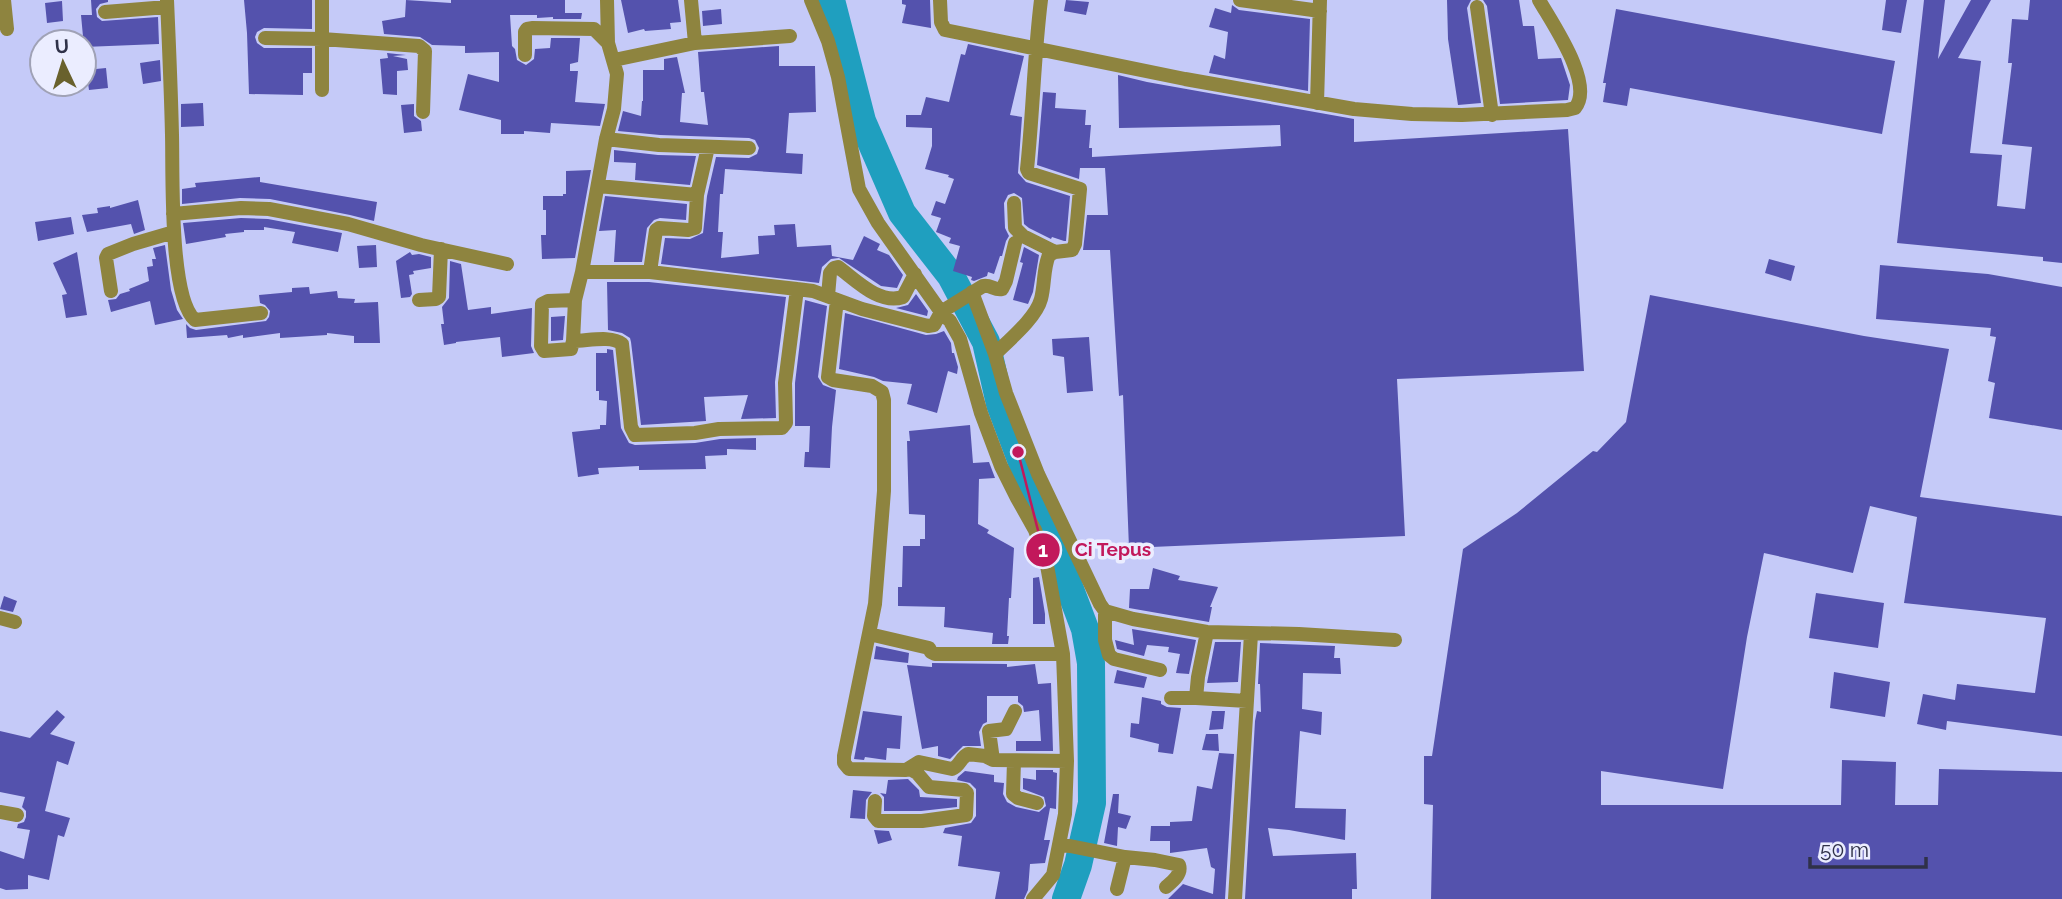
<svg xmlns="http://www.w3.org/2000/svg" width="2062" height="899" viewBox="0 0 2062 899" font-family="Raleway,sans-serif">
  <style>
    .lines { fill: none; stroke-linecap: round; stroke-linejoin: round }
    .river { stroke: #1f9fbf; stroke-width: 28 }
    .building { fill: #5452ad }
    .street { stroke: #8e843f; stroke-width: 14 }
    .leader { fill: none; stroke: #c2185b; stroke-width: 2.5 }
    .callout-dot { fill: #c2185b; stroke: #ebedff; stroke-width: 2.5 }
    .mark-label { font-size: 21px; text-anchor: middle; font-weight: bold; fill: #fff }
    .callout-label { font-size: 19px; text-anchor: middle; font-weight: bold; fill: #c2185b; stroke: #ebedff; stroke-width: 7; stroke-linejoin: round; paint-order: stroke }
  </style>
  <rect width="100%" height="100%" fill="#c5caf8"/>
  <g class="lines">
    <path class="river" d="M831,0L862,121L902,213L951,276L986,342L1000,404L1085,629L1091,663L1092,803L1078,865L1066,899"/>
  </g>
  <path class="building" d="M91,0H108V2L100,4L96,9L97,17L102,21L158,17L159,44L84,47L81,15H92Z
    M244,0H312V29L264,28L257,32L255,37L257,43L264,48H312V73H303V95L249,94L247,33Z
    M406,0L451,3V0H565V13H582L581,19H553V17L537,18V15H510L512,46L515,49L517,60L526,65L534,59L535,49L550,48L551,38H580L578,62L570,64V71H578L575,102L605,104L600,126L551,123L550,133L524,131V134H501V120L459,110L468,74L499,82V52L465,53V46L432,45L420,37L384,34L382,21L405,17Z
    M621,0H678L681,22L670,23L671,29L645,31L644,29L628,33Z
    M902,0H930L931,28L902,23L906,5L902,4Z
    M1066,0L1089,2L1086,15L1064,11Z
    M1447,0H1471L1467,8L1481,103L1458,105L1448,39Z
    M1483,0H1519L1523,26H1534L1538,59L1561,58L1570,85L1568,100L1500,104L1487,6Z
    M1886,0H1907L1901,33L1882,30Z
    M1924,0H1945L1938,59L1971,0H1991L1958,58L1981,61L1970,153L2002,155L1997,206L2025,209L2032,147L2002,144L2012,63H2008L2012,19L2028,20L2030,0H2062V263L2043,261V257L1897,243Z
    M62,1L63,21L47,23L45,3Z
    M1232,5L1239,10L1310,19L1308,91L1209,73L1214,55L1225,59L1228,32L1209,27L1215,8L1231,13Z
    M721,9L722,24L703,26L702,11Z
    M1616,9L1895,61L1882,134L1630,88L1627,106L1603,102L1606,83H1603Z
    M968,44L1024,56L1010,115L1022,117L1018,173L1026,182L1070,196L1066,241H1064L1052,237L1051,239L1029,228L1024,224L1022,198L1014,193L1008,195L1004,203L1005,228L1009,236L1006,241L1002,256H1000L994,274L988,272L987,276L974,281L971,280L972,277L953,271L960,246L949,243L951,238L936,232L941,218L931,215L936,201L945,204L954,179L948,177L949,175L925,169L932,146V128L906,127V115H921L926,97L949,102L961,54L965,55Z
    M779,46V66H815L816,112L789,113L786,153L803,154L802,174L725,169L723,194H720L718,232H723L721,258L759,254L758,236L775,235L774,225L795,224L797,247L831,245L832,256L853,260L864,236L880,244L877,250L889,255L903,275L897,288L881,286L839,258L831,259L822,267L819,283L661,264L665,238L690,239L703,233L707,196L716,157L749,158L757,154L759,148L755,140L749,138L660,135L618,131L623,111L641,116L642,101H643V70H664V59L677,57L685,93H682L680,122L708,125L704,92H701L698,52Z
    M387,53L406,55L393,56L407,59L408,70L397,71V95L383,94L380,59L388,58Z
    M160,60L161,81L143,84L140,63Z
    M106,68L108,88L89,90L86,70Z
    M1118,75L1147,82L1354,119V142L1568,129L1584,371L1397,379L1405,536L1129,548L1123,395L1119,396L1110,250H1083L1087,215H1108L1105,168H1080L1079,179L1037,165L1043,92L1056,93L1055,108L1086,110L1085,125H1091L1089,148H1092V157L1281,146L1280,125L1119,128Z
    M203,103L204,126L181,127V104Z
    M414,104V116L421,121L422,131L404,133L401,105Z
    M614,150L658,155L696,156L690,185L635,180L636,163L614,162Z
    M591,170L575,258L542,259L541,235H546V210H543V196H563V194H566V171Z
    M260,177V182L377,202L374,221L350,215L270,199L240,198L182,204V189L196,187L195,183Z
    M605,196L687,204L686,220L660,218L654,220L647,228L642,262H614L616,230L599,231Z
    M138,200L145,230L134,234L131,224L87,232L82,215L98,213L97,208L110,206V208Z
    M71,217L74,234L38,241L35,222Z
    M241,218L268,219L342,233L338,252L292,243L295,232L264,227V230H244V232L225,234L226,237L186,244L183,223Z
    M165,245L171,290L177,310L183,319L155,325L150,301L111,312L108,300L116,299L120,294L130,291L129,289L149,281L147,267L153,266L152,259H156L153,248Z
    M376,245L377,267L359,268L357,246Z
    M1024,247L1039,255L1033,292L1028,304L1013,300L1023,263L1020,262Z
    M77,252L87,315L66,318L62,295L67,294L53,263Z
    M410,252L412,255L419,254L431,257V268L413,271L414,274L409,275L412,294L410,297L401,298L396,261Z
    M1769,259L1795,266L1791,281L1765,273Z
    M450,261L461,264L468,310L491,307V314L532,308L531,346L534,353L502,357L500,337L456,342V343L444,345L441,324H444L442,307L449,298Z
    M1880,265L1988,274L2062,287V430L1989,418L1995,383L1988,381L1996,337L1990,336L1991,328L1876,319Z
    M607,282H649L786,297L775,382L776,418L741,419L748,395L704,397L706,421L641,425L631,342L630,338L622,333L608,330Z
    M309,287L310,294L337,291L338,298L355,299L354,303L378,302L380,343H354V336L327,333V335L280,338V333L243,338V335L228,338L227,335L187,338L186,324L190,328L196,330L266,321L269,317L270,311L265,305L260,303L259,295L292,292V288Z
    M916,294L928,311L927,316L896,308L908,305Z
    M1650,295L1864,336L1949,349L1920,497L2062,516V736L1947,721L1946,730L1917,724L1923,694L1955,700L1957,684L2035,693L2046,618L1904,603L1917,517L1870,506L1853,573L1764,553L1747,637L1723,789L1601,771V805H1841L1842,760L1896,762L1895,805H1938L1939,769L2062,772V899H1431L1433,805L1424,804V756H1432L1463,549L1517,513L1593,451L1597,452L1626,422Z
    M805,300L827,306L818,377L823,385L836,390L832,427L830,468L804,467L805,452H809L810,426H795V383Z
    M845,313L926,335L936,334L944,331L951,343L952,353H954L958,367L957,374L948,371L937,413L907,404L912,384L883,381L874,377L839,369Z
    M565,316L563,340L551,341V317Z
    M1089,337L1093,391L1067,393L1064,357L1053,355L1052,339Z
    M607,349L613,350L621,428L629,443L635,445L695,443L720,439L756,438V450L727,449V455L705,456L706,469L639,470V466L598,468L599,474L578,477L572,432L600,429V425H606L607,401L599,400V391H596V353H607Z
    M970,425L973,463L989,462L995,478L979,479L978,524L989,530L987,533L1014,548L1011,598H1009L1007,636H1009L1008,644H992L993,633L944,627L945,607L898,606V587H902L903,546H920V539H925V515L909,514L907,441H910L909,431Z
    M1153,568L1180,576L1178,580L1218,587L1210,607H1212L1209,622L1129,608L1130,589H1149Z
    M1039,577L1045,614V624H1033V578Z
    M1816,593L1884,603L1878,648L1809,638Z
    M4,596L17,601L13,612L0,609Z
    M1132,629L1196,640L1189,674L1176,673L1180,654L1168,652L1169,647L1147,645L1144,656L1117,649L1115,640L1134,645Z
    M1215,642H1241L1238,682L1207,683Z
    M1260,643L1335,646L1334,658H1340L1341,674L1303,673L1302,709L1322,712L1321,735L1300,731L1295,808L1346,809L1345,840L1289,830L1268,828L1273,856L1356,853L1357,889H1352V899H1245L1255,721L1257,711L1261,712L1260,684H1258Z
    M876,646L909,653L908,663L874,659Z
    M932,663L1007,664V667L1035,664L1038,684L1051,683L1053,751H1016V741H1041L1039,710L1024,712L1023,706L1018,702V696H987V722L983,724L979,732L981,746H963L950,759L938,756V746L922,749L907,665L932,667Z
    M1117,670L1147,677L1144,688L1114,683Z
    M1834,672L1890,682L1885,717L1830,708Z
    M1142,697L1161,701V704L1167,707L1181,708L1173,754L1158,752L1159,744L1130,737L1131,723L1139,724Z
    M57,710L65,717L50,734L75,742L68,765L57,761L45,811L70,818L64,837L58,835L49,880L28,875V889L6,890L0,888V851L24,859L30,830L17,828L18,824L24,822L26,817V811L22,807L25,797L0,792V731L30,738Z
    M863,711L902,716L900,749L887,748L886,760L865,757L864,760L854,759Z
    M1212,711H1225L1223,729L1209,730Z
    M1206,734H1218L1219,751L1202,750Z
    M1219,753L1234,754L1225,899H1168L1183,884L1213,894L1215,869L1211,867L1207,848L1170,853V841H1150L1151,826H1170V822L1192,821L1197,786L1212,789Z
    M1036,770H1053V772L1057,773L1056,809L1050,808L1044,840H1050L1045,863L1030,864L1028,890L1024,899H995L1000,872L958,866L962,836L943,833L945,828L971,823L976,816V789L970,783L957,780L958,777L965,771L994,775V782L1004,783L1003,794L1007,802L1016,807L1039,812L1046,806L1044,797L1023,789V778L1036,780Z
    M908,779L919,790L920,797L957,799V807L921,811H884V797L880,793L886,794L888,780Z
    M853,790L872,792L866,800L865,819L850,818Z
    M1113,794H1119L1118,813L1131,816L1126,829L1118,827L1117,846L1104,843Z
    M874,830L889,831L892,840L878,844Z"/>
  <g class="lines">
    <path class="street" d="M4,0L7,29
      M167,0C169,45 171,90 172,135C173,172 169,298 195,320L261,313
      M691,0L695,43
      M811,0L828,41L838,77L859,189L878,223L941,312L983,286C990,284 995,291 1002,289L1006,281L1015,243
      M940,0L941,22L945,30L1185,79L1354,109L1412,114L1462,115L1567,110L1575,108C1595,84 1552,23 1539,0
      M1240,0L1320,11
      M1477,7L1492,115
      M105,12L167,7
      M265,38L322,39L419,46L425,51L423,112
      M525,55V32L527,29L533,28L594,29L608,43
      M614,60L695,43L790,36
      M322,90V0
      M1317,103L1320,0
      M606,139L659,145L749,148
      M598,186L697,195L708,147
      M1014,203L1015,228L1023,236L1055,252
      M173,214L241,208L269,209L348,224L421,245L507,264
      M582,272H650L797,289L813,291L862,309L928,326L934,325L941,312L950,321L960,339L981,413L1001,466L1017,498L1035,530L1046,560L1063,654L1067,761L1065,814L1053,875L1033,899
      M650,272L656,230L659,228L688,230L695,228L697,195
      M111,291L106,258L108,254L133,244L174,232
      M972,292L995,354L1006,393L1038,474L1100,604L1105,611L1133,619L1207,632L1299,634L1395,640
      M828,296L830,273L834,268L838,267C856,280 879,305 903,297L915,274
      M419,300L436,299L439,297L441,249
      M575,300L548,301L542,304L541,346L544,351L571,349L573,341L575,300L582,272L606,139L614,109L617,74L608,43L607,0
      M837,300L828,377L833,380L872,386L882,392L884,400V491L875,604L844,756V763L849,769L906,770L919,762L952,769C960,766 961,757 968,754L985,756L993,760L1067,761
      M573,341C588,341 611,335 622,344L631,427L635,435L695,433L719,429L782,428L786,423L785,383L797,289
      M995,354C1009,340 1036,318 1041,299C1045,284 1043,269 1049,255L1055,252L1072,250L1075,244L1080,189L1029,173L1027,169C1033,113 1034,56 1041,0
      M1105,611V640L1109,655L1114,659L1160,670
      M0,618L15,622
      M1207,632L1198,677L1196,698L1247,701
      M869,634L929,648L931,652L935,654H1063
      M1171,698H1196
      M993,760L989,731L1006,729L1015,711
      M1014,761L1013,794L1018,798L1037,803
      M875,801L874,816L878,821H922L966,815L967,793L964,790L929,787L917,773L910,769
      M0,812L17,815
      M1060,845L1070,846L1125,857L1117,889
      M1125,857L1155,860L1179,865C1182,874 1173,881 1166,887
      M1235,899L1251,634"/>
  </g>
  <path class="leader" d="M1018 452L1043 550"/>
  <g class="callout-dot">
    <circle cx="1018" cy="452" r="7"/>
    <circle cx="1043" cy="550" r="18"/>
  </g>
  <g class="mark-label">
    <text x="1043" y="557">1</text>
  </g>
  <g class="callout-label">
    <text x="1113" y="556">Ci Tepus</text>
  </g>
  <g transform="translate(63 63) rotate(356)"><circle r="33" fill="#ebedff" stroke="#a0a2b6" stroke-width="2"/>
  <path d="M0-5L12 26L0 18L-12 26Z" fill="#69612d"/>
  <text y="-10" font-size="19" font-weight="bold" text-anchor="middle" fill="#2f3148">U</text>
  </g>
  <path d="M1810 857v10h116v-10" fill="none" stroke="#2f3148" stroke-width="3.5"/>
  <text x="1820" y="857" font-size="21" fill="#2f3148" stroke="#ebedff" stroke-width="5" paint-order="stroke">50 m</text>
</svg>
